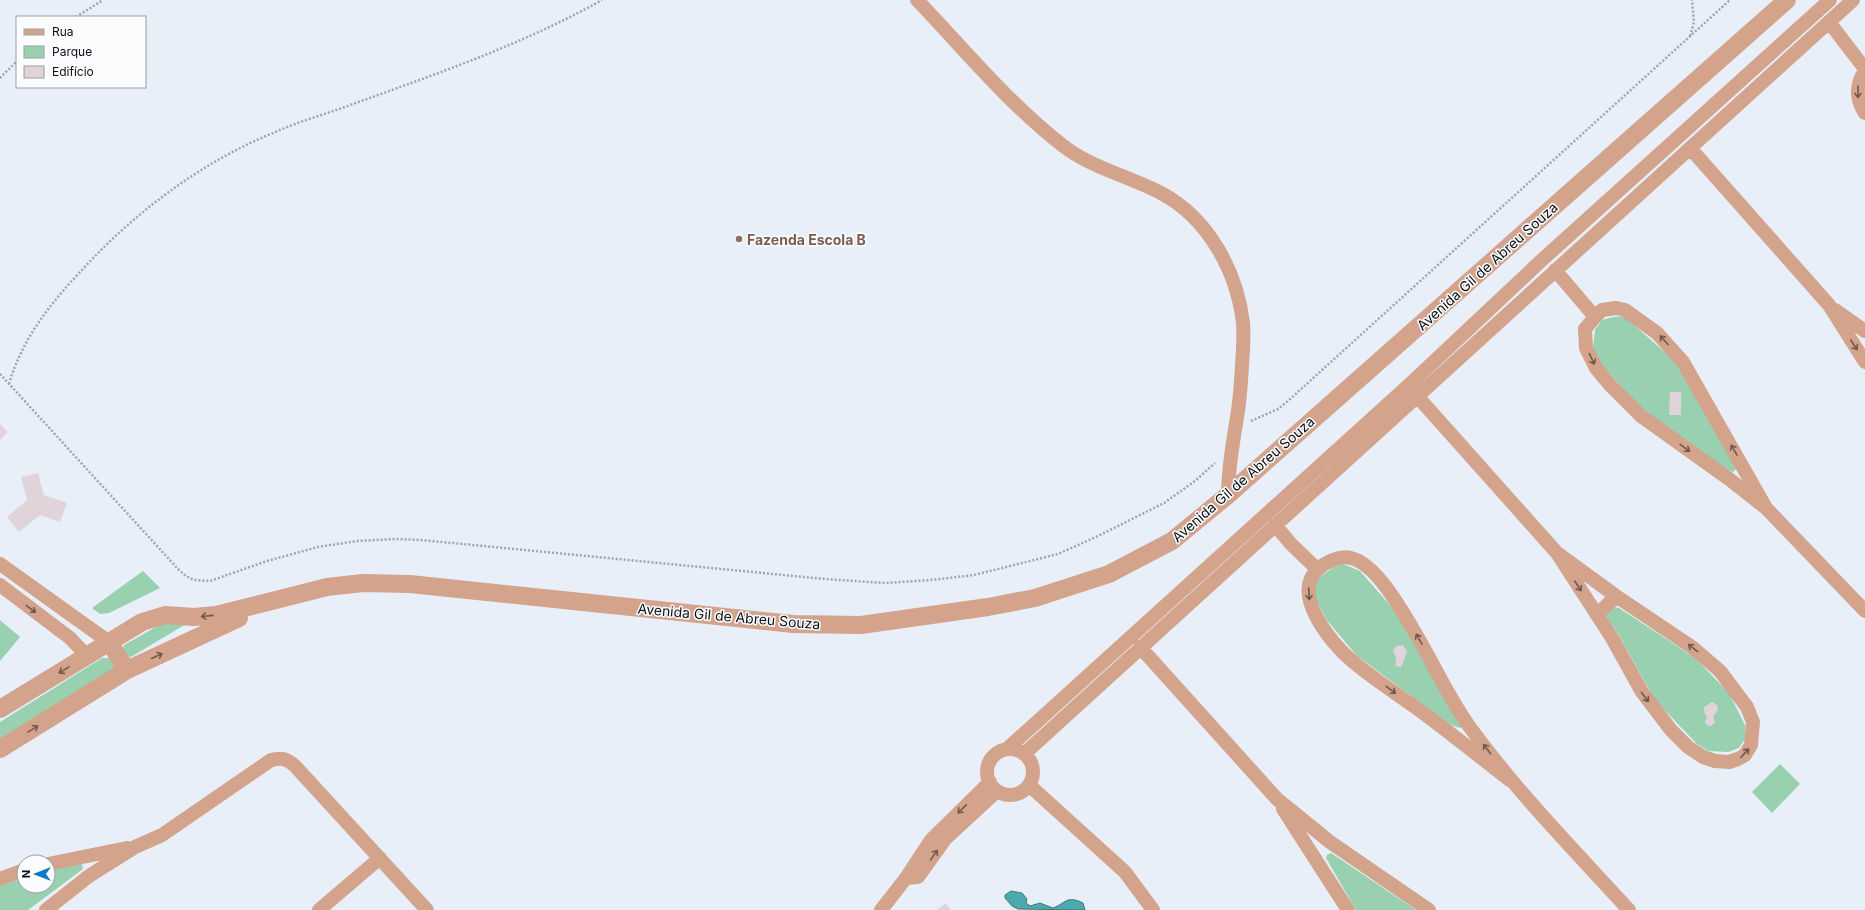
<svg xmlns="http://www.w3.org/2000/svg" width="1865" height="910" viewBox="0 0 1865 910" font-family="Inter,sans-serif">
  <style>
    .green { fill: #98d0b0 }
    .water { fill: #4da9ad; stroke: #3a7b7f }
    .building { fill: #e0d4da }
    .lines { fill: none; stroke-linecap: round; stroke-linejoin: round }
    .path { stroke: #9fa5ad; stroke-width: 2.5; stroke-dasharray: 2 2; stroke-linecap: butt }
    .minor { stroke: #d3a38b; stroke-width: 14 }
    .tertiary { stroke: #d3a38b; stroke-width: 18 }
    .oneway { stroke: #705a4f }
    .education-dot { fill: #8d6e63; stroke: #fbfcfe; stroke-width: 1.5 }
    .labels { text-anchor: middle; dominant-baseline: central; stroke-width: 3; stroke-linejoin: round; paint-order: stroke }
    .education-label { font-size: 14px; font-weight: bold; fill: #785e54; stroke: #fbfcfe; text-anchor: start }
    .street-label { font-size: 14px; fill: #0d1013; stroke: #fbfcfe }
  </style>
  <rect width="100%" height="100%" fill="#e8eff9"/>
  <path class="green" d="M1624,316L1678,364L1737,468L1733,472L1725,469L1642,410L1602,365L1593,348L1595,330L1602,320L1613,317Z
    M1343,564L1360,571L1395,611L1463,726L1460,728L1451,725L1357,656L1326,619L1313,594L1315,580L1334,567Z
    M143,571L160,588L109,613L100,614L92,608Z
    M1611,606L1619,608L1694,657L1729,693L1745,725V739L1739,748L1728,752L1708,751L1697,744L1655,700L1617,632L1608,620L1606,614Z
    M0,620L20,637L0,661Z
    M163,623L186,624L131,657L126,655L123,650L124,645Z
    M102,658H109L116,668L0,739V722Z
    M1780,764L1800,784L1772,813L1752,792Z
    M1331,853L1416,910H1356L1326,858L1327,855Z
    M82,863L83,869L28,910H0V886L24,878V886H48V869Z"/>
  <path class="water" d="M1011,891L1022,893L1027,899L1026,903L1030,906L1040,903L1053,908C1066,903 1067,895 1083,903L1085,910L1018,909L1012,906L1005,898V895Z"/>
  <path class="building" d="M1670,392H1681V415H1669Z
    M0,424L8,432L0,440Z
    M38,473L44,495L67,503L60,522L40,515L19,532L7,517L27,500L21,477Z
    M1403,645L1407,652L1403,663L1401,667L1395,666L1396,657L1393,651L1396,646Z
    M1712,702L1717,705L1718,710L1713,717L1715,723L1711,726L1707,725L1705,722L1707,717L1704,712V707Z
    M946,903L951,910H937Z"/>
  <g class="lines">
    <path class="path" d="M76,17L103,0
      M1690,36L1694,22L1692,0
      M0,78L17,61
      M0,374L178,569L186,576L194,580L210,581L267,561L318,547L357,541L395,539L421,540L825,579L885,583L931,580L974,575L1058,554L1098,536L1164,503L1195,481L1215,463
      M9,384C22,339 50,304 81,271C134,213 200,163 273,133C295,123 319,116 342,108C430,76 520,46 602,0
      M1251,421L1278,409L1289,400L1730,0"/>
    <path class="minor" d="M917,0C964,49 1008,103 1062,145C1091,168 1129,176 1161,193C1208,218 1237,271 1243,323C1244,337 1243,352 1242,365C1241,383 1240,400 1237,417C1233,443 1228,468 1228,495
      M1829,22L1865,69
      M1865,70C1856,85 1855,98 1865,113
      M1690,148L1829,305L1865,362
      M1555,270L1595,317
      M1835,310L1865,331
      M1417,396L1557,553L1612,638L1642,692L1671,730L1688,747L1703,757L1715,761L1729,762L1738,759L1745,755L1751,745L1753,722L1747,707L1720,671L1692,647L1616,596L1557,553
      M1766,508L1683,362L1657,333L1625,310L1616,308L1602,310L1595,317L1585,329L1586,348L1596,368L1610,385L1641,416L1729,479L1766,508L1865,611
      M1275,525L1291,544L1317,569
      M0,564L109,642
      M0,585L70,638L87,656
      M1597,615L1616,596
      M1140,647L1277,799L1330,842L1429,910
      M1007,749L1409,385L1543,259L1830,0
      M987 772a23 23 0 1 1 46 0a23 23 0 1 1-46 0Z
      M1024,754L1853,0
      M1511,781C1481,758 1452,734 1422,712C1399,695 1373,679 1351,660C1331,643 1290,593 1318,569C1326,562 1340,555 1351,558C1377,564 1404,614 1417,636C1434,665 1449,698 1469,726C1517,792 1574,850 1629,910
      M1029,785L1125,872L1153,910
      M1283,809L1348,910
      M48,864L127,848
      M906,878L918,877L946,838L997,791
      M0,879L24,870
      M46,910L89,876L135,847L162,835L271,760C282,757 287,759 295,766L427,910
      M319,910L380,858
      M881,910L906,878L931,840L990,782"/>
    <path class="tertiary" d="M109,642L127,670
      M0,709L142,622L165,615L194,617L216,615L327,587L363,583L410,584L793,624L861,625L988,607L1035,598L1109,574L1172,541L1228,495L1787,0
      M0,749L127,670L239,618"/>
  </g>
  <defs><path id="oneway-shaft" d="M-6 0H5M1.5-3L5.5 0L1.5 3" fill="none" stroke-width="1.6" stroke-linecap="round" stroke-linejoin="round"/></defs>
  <g class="oneway">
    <use href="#oneway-shaft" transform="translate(1858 92) rotate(91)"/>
    <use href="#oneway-shaft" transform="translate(1664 340) rotate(-132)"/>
    <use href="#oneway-shaft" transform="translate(1854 345) rotate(57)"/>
    <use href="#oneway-shaft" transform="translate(1592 359) rotate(64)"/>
    <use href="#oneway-shaft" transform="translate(1685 448) rotate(36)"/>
    <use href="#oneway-shaft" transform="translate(1734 450) rotate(-120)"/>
    <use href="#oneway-shaft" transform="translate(1578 586) rotate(57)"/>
    <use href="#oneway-shaft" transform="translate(1309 594) rotate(87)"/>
    <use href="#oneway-shaft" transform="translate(31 609) rotate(37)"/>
    <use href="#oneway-shaft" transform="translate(207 616) rotate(174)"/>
    <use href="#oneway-shaft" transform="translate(1419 639) rotate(-120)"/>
    <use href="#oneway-shaft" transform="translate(1693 648) rotate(-142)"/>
    <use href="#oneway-shaft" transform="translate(157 656) rotate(-25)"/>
    <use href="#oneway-shaft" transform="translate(64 670) rotate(149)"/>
    <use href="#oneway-shaft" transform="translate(1391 690) rotate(36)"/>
    <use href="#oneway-shaft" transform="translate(1645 697) rotate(53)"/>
    <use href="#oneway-shaft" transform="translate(33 729) rotate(-32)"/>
    <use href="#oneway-shaft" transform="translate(1487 749) rotate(-127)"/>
    <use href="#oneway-shaft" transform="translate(1745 753) rotate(-47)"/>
    <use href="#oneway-shaft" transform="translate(962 809) rotate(136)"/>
    <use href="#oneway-shaft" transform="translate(934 855) rotate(-55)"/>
  </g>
  <circle class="education-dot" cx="739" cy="239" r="4"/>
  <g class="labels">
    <g class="education-label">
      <text x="747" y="239">Fazenda Escola B</text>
    </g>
    <g class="street-label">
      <text transform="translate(1487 266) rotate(-42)">Avenida Gil de Abreu Souza</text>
      <text transform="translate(1243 479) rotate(-41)">Avenida Gil de Abreu Souza</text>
      <text transform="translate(729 616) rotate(5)">Avenida Gil de Abreu Souza</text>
    </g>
  </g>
  <rect x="16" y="16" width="130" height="72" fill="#fbfcfe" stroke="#9c9ea0"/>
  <rect x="24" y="29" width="20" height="6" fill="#d3a38b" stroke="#9c9ea0"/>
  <text x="52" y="36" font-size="12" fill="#0d1013">Rua</text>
  <rect x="24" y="46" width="20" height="12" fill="#98d0b0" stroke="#9c9ea0"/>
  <text x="52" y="56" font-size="12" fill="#0d1013">Parque</text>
  <rect x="24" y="66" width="20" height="12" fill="#e0d4da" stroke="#9c9ea0"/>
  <text x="52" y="76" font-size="12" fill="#0d1013">Edifício</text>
  <g transform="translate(36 874) rotate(270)"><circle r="19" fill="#fbfcfe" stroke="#9c9ea0"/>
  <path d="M0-3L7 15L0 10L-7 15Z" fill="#0c7ac5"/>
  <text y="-6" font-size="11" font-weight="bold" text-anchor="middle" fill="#0d1013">N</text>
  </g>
</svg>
